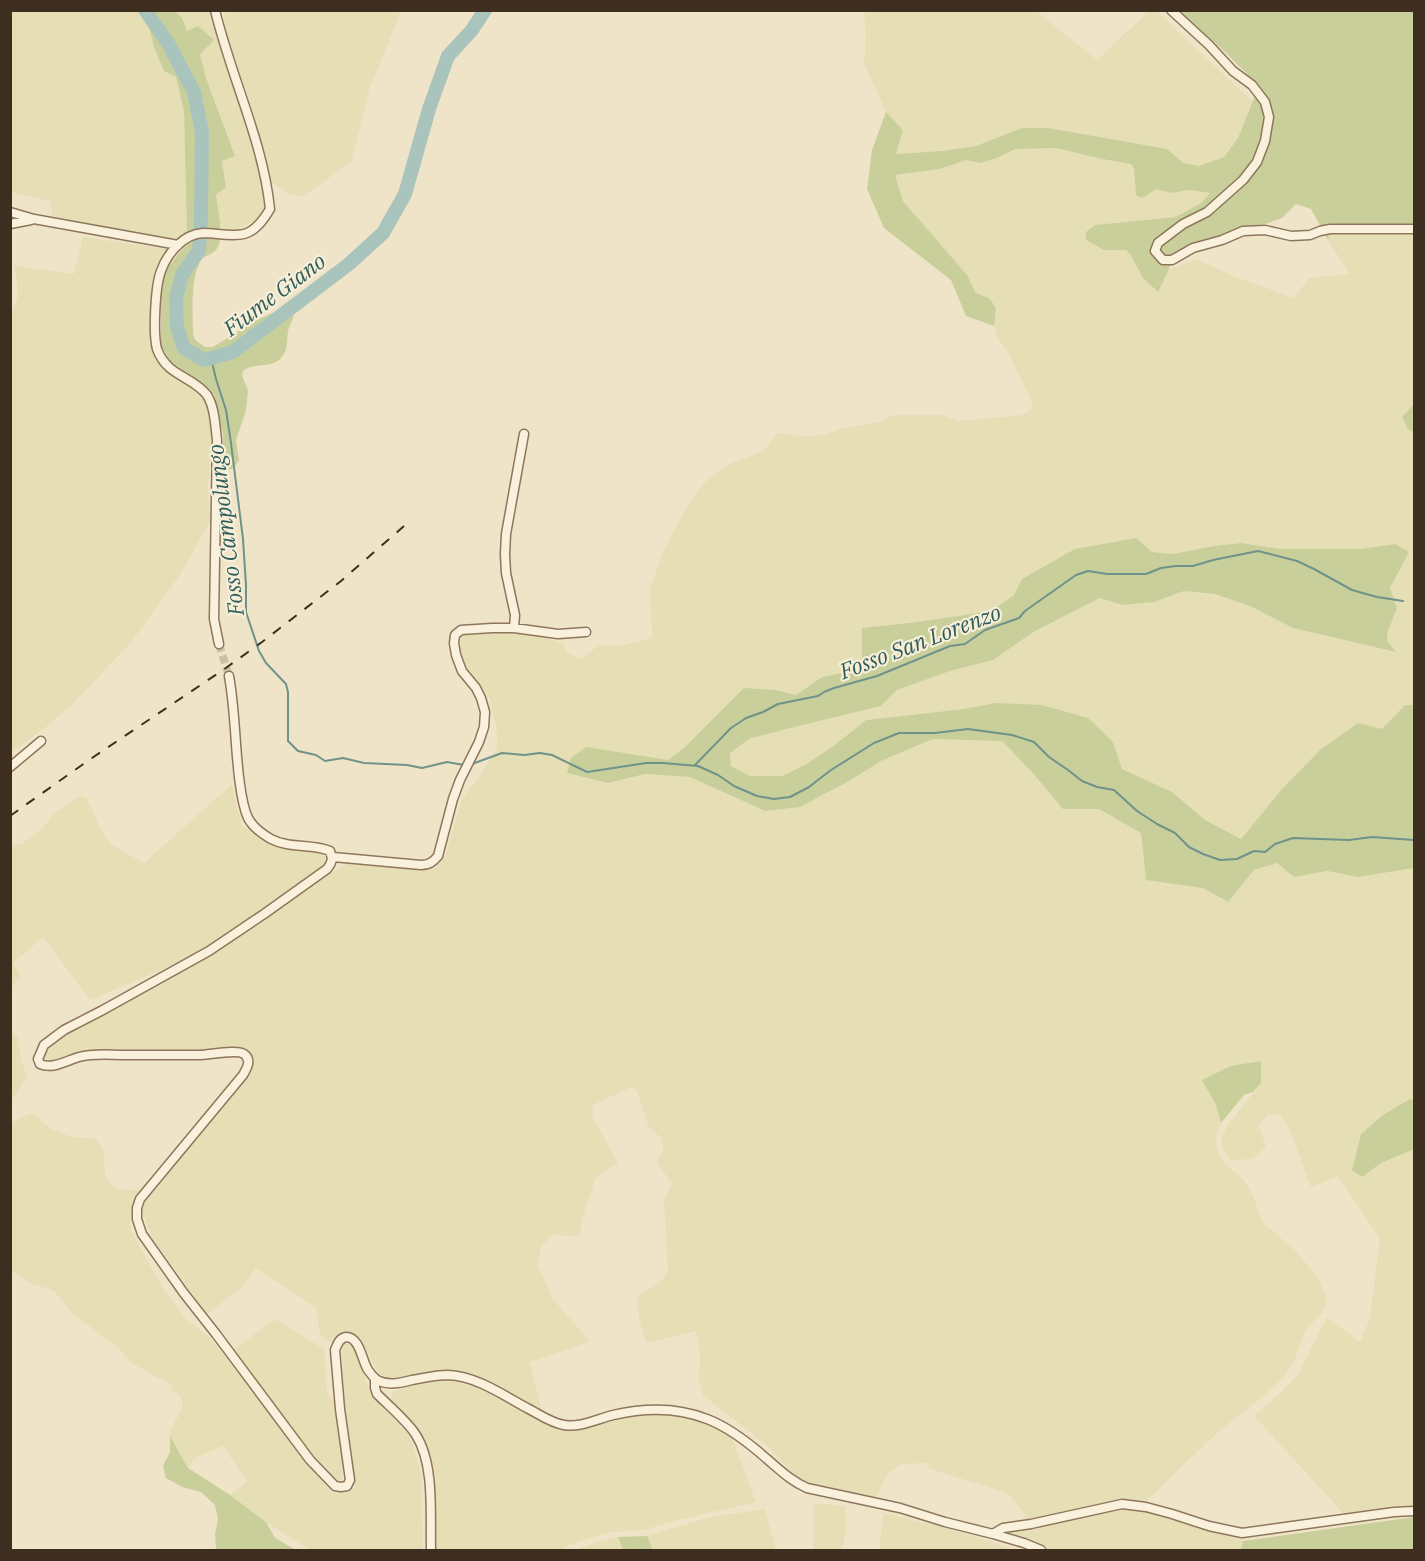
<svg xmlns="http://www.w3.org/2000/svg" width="1425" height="1561" viewBox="0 0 1425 1561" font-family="'IBM Plex Serif',serif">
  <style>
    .farmland { fill: #e6deb5 }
    .green { fill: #c9cf9b }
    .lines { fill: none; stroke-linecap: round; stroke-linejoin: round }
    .stream { stroke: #6f938a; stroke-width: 2 }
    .river { stroke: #a9c4bc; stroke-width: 14 }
    .street-tunnel { stroke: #ccc0a6; stroke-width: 8; stroke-dasharray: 8 4; stroke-linecap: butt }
    .street-casing { stroke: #8d765c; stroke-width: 11 }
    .street { stroke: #faf1dc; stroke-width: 8 }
    .rail { stroke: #3d2e20; stroke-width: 2; stroke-dasharray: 10 10; stroke-linecap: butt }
    .labels { text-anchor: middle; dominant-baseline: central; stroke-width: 4.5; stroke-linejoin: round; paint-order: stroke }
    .water-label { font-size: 22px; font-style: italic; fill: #2f5d5a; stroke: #f7eed8 }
  </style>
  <rect width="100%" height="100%" fill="#f0e4c8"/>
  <path class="farmland" d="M227,10L401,11L370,87L352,161L304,196L290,195L272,182L251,104L226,33L224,15Z
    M11,11H139L149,26L154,47L164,71L176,76L184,112L187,232L178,239L85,227L53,220L50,201L11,192Z
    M175,11H210L264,187L267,206L260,218L237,230L220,229V222L216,194L226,188L222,161L235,155L206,78L200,53L206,49L187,31L182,18Z
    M864,11H1036L1097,60L1149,11H1156L1253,102L1238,138L1224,157L1199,166L1183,163L1167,149L1022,128L976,146L942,151L895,154L903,130L886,112L864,63L866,38Z
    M1056,148L1102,159L1131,164L1134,169L1136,195L1157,189L1170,193L1190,190L1211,193L1201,203L1176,217L1095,225L1104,250H1126L1130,254L1143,278L1158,292L1169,269L1196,259L1233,276L1294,298L1309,278L1350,274L1328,240L1329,234H1414V705H1405L1382,729L1320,750L1282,789L1241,839L1205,821L1172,792L1122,769L1113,742L996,703L964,709L866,720L836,744L805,765L782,776H750L731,766L730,753L749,739L786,729L881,706L897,690L950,671L993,660L1035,631L1100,598L1122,605L1154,602L1184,591L1215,594L1250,606L1293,628L1395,652L1387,641L1388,631L1397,608L1390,588L1409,552L1395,544L1362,549H1281L1241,543L1214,546L1173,554L1152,552L1022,579L1014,595L991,611L917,622L862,628V669L822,677L796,695L776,690L707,726L686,746L668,760L632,755L567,773L608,783L645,774L690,777L765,811L800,807L851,780L881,761L933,739L1002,741L1031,771L1063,809H1099L1141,833L1146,880L1203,888L1228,902L1254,870L1278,863L1294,877L1327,871L1358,877L1414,868V1100L1410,1099L1362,1176L1381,1163L1414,1149V1506L1396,1507L1345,1515L1254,1416L1279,1394L1298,1375L1327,1317L1360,1342L1370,1319L1380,1239L1338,1176L1311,1187L1289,1128L1280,1115H1267L1259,1126L1266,1147L1253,1159L1230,1160L1222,1147V1137L1227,1126L1261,1083V1061L1208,1093L1216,1105L1221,1123L1216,1137L1217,1151L1225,1164L1244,1180L1253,1196L1262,1222L1297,1252L1317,1277L1326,1296L1325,1306L1322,1313L1309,1326L1303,1336L1294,1361L1285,1376L1260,1399L1219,1431L1146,1501L1122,1500L1026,1521L1024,1512L1007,1493L928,1468L927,1463L902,1464L888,1473L876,1497L830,1490L807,1484L787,1467L771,1449L703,1395L699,1380L700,1352L696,1331L646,1343L639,1319L637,1297L662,1281L668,1269L664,1200L672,1184L657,1162L663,1149L662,1138L649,1128L637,1091L633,1086L593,1105L592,1116L618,1163L596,1177L581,1222L580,1236L552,1235L541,1247L538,1266L552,1298L590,1342L529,1362L542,1411L499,1387L467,1372L443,1371L404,1378H386L379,1374L365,1348L356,1338L345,1334L337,1335L330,1342L320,1335L316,1308L256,1268L242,1287L207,1314L151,1236L142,1210L148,1193L230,1097L253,1067V1057L241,1050L212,1051L126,1049L79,1051L53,1061L47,1060L43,1056L56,1041L144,990L209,956L260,924L300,893L346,863L428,870L437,867L446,853L462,799L480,776L497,748V732L490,698L467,668L461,655L460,643L462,636L471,633L515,632L544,637L564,644L567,653L581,659L599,645L621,646L652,638L650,589L664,550L685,510L705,482L725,466L759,453L768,446L776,434L783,433L797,437L824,435L841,429L878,422L894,415H940L959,421L1023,415L1031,409L1032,402L1008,352L997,338L994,326L996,308L990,299L975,292L967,275L903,201L895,175L940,169L966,160L981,163L997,158L1015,149Z
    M83,237L167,249L160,261L153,283L150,330L157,357L177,380L192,385L202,397L211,416V450L208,486L210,522L179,576L132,641L73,704L45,728L11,753L10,310L13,309L18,296L15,266L74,274Z
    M232,784L234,798L242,826L270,845L298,851L319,852L325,856L327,862L319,869L205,949L168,967L90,1000L43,937L13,963L21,976L11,987V845L23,843L43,828L52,815L79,796L87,798L101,831L112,845L144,863Z
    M11,1031L18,1038L21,1061L27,1075L19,1090L11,1101Z
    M32,1113L50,1128L71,1137L96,1139L103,1149L105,1174L111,1185L122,1190H140L133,1207L130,1218L131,1230L162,1287L184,1317L210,1338L238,1372L299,1455L332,1492H347L355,1488L345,1406L342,1353V1345L349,1343L355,1350L371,1396L410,1436L421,1473L423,1550H310L266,1522L230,1495L247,1482L223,1446L196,1457L188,1468L170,1436L171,1429L183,1407L181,1397L172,1391L171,1385L130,1362L119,1348L74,1315L53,1290L32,1284L11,1271L10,1123Z
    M275,1319L324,1349L327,1393L334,1402L343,1460L342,1479L338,1482L308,1449L234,1350Z
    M447,1380L476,1387L514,1405L539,1421L562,1429L579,1430L635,1414L661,1412L707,1423L731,1435L756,1502L682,1519L643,1530L611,1532L571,1544L561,1550H437L435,1548V1476L431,1452L421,1431L391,1399L394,1391L407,1387Z
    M827,1504L845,1506L846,1529L842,1550H813V1505Z
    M765,1509L776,1550H653L647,1536L710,1517Z
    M1127,1509L1147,1510L1243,1541L1241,1550H1047L1043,1547L1004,1533L1042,1526L1100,1513Z
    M884,1513L938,1526L992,1542L1013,1550H881L880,1540Z
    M618,1537L623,1550H575L595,1543Z"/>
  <path class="green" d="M139,11H175L182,18L187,31L198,26L214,40L200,54L206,78L235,156L222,161L226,188L216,194L220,222V229L187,232L184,112L176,77L164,71L154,47L149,26Z
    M1177,11H1414V234H1329L1328,240L1311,209L1296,204L1282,218L1265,224L1239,227L1215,238L1190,245L1174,254L1169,269L1158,292L1143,278L1130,254L1126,250H1104L1086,240V232L1095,225L1176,217L1201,203L1210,193L1190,190L1170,193L1157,189L1142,198L1136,195L1134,169L1131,164L1102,159L1056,148L1015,149L997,158L981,163L966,160L940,169L895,175L903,201L967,275L975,292L990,299L996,308L994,326L966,316L951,280L884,228L867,189L872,150L886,112L903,130L896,154L942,151L976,146L1022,128H1048L1167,149L1183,163L1199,166L1224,157L1238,138L1259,86L1221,48Z
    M205,236L221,238C220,242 218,248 215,251C210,256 204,255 200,262C190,281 193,313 193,334L195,340L205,347H213L256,320L291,305C298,315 291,320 288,331C287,337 288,348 284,354C274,371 255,361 243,371L242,376L248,390L246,411L236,440L239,461L232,469L224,471L223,434L214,394L195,378L170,361L161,345V301L163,274L179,253L195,237Z
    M1414,404V432L1408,429L1402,417Z
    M1136,538L1152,552L1173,554L1214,546L1241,543L1281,549H1362L1395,544L1409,552L1390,588L1397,608L1388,631L1387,641L1396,652L1293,628L1250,606L1215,594L1184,591L1154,602L1122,605L1100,598L1035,631L993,660L950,671L897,690L881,706L786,729L749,739L730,753L731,766L750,776H782L805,765L836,744L866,720L964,709L996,703L1042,705L1088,718L1113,742L1122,769L1172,792L1205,820L1241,839L1282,789L1320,750L1358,723L1382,729L1405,705H1414V868L1358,877L1327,871L1294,877L1277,863L1254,870L1228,902L1203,888L1146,880L1141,833L1099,809H1063L1031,771L1002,741L933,739L881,761L851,780L800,807L765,811L690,777L645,774L608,783L567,773L571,758L586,747L668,760L686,746L744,688L776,690L796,695L822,677L862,669V628L917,622L991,611L1014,595L1022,579L1075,549Z
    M1261,1061V1083L1253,1092L1244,1095L1221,1123L1216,1105L1202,1080L1231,1066Z
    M1410,1099L1414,1100V1149L1381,1163L1362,1177L1352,1170L1361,1134L1383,1115Z
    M170,1436L188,1468L230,1495L266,1522L275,1538L296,1550H216L215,1534L218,1519L215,1505L201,1492L182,1487L166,1478L163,1466L170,1452Z
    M1414,1517V1550H1241L1243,1541Z
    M647,1536L653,1550H623L618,1537Z"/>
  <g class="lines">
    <path class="stream" d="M211,358L216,379L226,410L231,443L243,539L246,585V612L259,651L266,663L286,684L288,692V741L298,751L316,755L325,761L343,758L364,763L407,765L422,768L447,762L464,765
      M472,764L502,753L524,755L540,753L552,755L587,772L646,763H663L698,766L718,775L734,786L757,796L774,799L790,797L809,787L831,770L874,743L899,733H935L968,729L1012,735L1034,742L1049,757L1068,770L1082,781L1097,787L1114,790L1137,811L1157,824L1175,833L1189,847L1203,854L1220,860L1237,859L1254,851L1265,852L1275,844L1293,838L1349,840L1372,837L1414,840
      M695,765L731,728L746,718L763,712L778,704L818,696L824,692L834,688L877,676L950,646L965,644L985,630L1019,618L1025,611L1076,575L1088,571L1107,574H1146L1161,568L1176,566H1193L1213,560L1258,551L1297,561L1314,569L1352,590L1377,597L1403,601"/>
    <path class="river" d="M145,10L168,43L194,92L202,132L201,219L199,250L182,275L176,298L177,327L184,348L204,360L233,352L349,264L383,233L405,194L429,109L448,56L472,30L485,10"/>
    <path class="street-tunnel" d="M219,644L229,676"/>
    <g class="street-casing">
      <path id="street" d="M215,10C231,77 263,141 270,209C264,219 256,231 244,234C231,237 216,233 203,233C183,234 167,254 161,271C155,286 153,334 157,349C160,357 164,363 170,368C182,378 197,382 207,395C215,408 215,425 217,440L214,619L219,644
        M1171,10L1209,45L1233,71L1252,85L1265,102L1269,117L1265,141L1257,162L1243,180L1207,212L1183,224L1158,243L1155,251L1163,260H1172L1193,248L1222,240L1243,231L1265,230L1291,236L1310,235L1320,231L1330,229H1414
        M10,212L34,219L178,245
        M10,224L31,220
        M514,628L515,615L506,573L505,554L506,534L524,434
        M229,676C235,709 235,744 239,777C241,791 242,805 248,818C253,827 262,834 271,839C290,849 312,843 330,851C333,859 332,863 327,869L264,914L209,951L101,1011L64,1030L44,1045L38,1059L40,1064C52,1070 68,1060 79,1057C94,1053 110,1055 125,1055C150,1055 174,1055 199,1055C209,1055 237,1049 244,1054C252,1060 247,1068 243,1075L140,1199L137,1208V1219L142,1234L183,1292L216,1334L310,1460L335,1486L341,1487L347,1486L350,1480L340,1409L335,1350C337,1345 339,1338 346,1337C360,1337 362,1361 368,1370C370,1373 373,1377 377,1380C388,1386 400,1383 412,1380C424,1378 436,1375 448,1375C476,1376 503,1395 527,1408C539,1414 551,1423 564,1425C580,1428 597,1419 613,1415C643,1408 677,1407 707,1419C728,1427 749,1443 767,1459C780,1470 791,1481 807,1488L900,1508L945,1522L993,1534L1024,1543L1041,1550
        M10,767L41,741
        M333,857L421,865C429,865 433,862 438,856L453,799L460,780L479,742L484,727L485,712L481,698L476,688L462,671L456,655L454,643L455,635L461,630L492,628H514L558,634L586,632
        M375,1379V1388L377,1394C389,1406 408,1422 416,1435C435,1465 430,1516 431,1550
        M993,1534L1003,1528L1031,1524L1122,1504L1146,1507L1172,1514L1209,1526L1242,1533L1394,1512L1414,1511"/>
    </g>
    <use href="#street" class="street"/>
    <path class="rail" d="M10,816L89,760L223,670L262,642L341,581L404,526"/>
  </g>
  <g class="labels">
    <g class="water-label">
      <text transform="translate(274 294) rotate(-37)">Fiume Giano</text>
      <text transform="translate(225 530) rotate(-97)">Fosso Campolungo</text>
      <text transform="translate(920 641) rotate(-21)">Fosso San Lorenzo</text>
    </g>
  </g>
  <rect width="1425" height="1561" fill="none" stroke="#3d2e20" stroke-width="24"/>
</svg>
